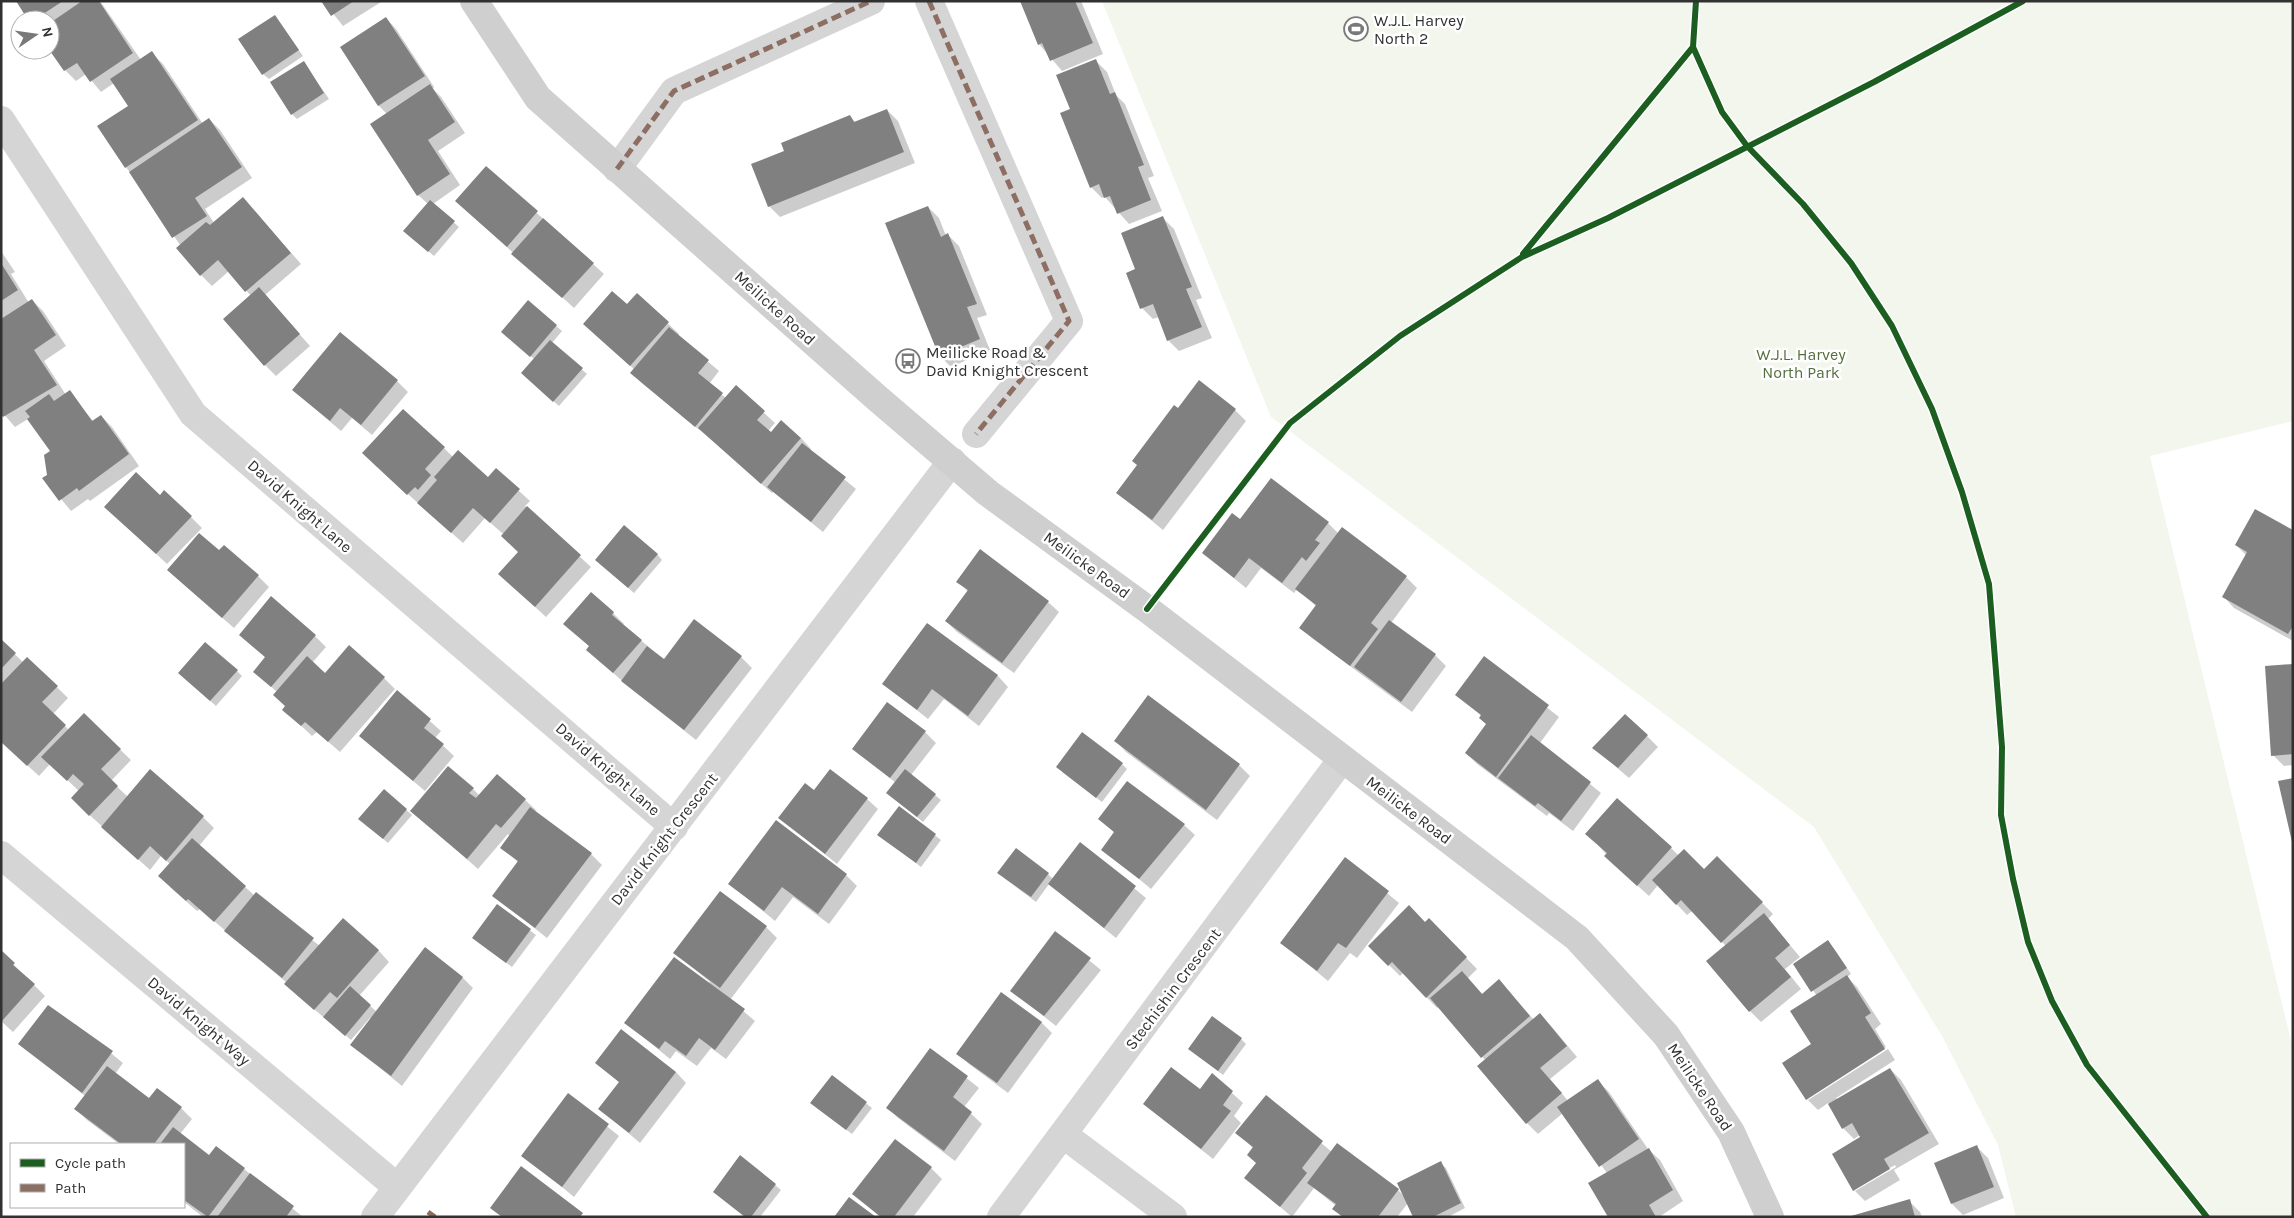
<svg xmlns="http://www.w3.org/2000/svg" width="2294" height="1218" viewBox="0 0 2294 1218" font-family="Karla,sans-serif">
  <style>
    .green { fill: #f2f6ed }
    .shadow { fill: #0003; fill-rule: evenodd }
    .building { fill: #808080 }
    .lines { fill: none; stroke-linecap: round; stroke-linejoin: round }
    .street { stroke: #d5d5d5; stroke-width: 28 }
    .secondary { stroke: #cfcfcf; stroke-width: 28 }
    .quiet { stroke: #8d6e63; stroke-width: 5; stroke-dasharray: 10 5; stroke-linecap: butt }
    .cycleway-casing { stroke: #fff; stroke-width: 9 }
    .cycleway { stroke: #1b5e20; stroke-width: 6 }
    .labels { text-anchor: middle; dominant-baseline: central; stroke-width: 5; stroke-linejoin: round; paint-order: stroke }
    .poi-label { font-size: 16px; fill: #313131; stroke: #fff; text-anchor: start }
    .street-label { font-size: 16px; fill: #313131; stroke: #fff }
    .park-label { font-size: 16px; fill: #546f3c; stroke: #fff }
  </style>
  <rect width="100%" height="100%" fill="#fff"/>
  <path class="green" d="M1102,1H2293V421L2150,456L2293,1049V1217H2016L1998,1145L1942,1036L1814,827L1271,417Z"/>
  <path class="shadow" d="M18,1H80L81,3L100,1L141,60L152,53L163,64L203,124L209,119L220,130L252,178L205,209L214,223L243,198L301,264L265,295L310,346L276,376L265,365L251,296L229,271L212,286L201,275L126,167L129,106L114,83L101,92L86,74L76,81L65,70L50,48V20H30Z
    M323,1H381V2L343,26Z
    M1021,1H1081L1103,54L1062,71L1039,44Z
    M275,17L303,56L269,79L263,74Z
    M386,18L396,29L434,87L433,89L441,97L465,133L438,151L460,185L433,204L459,227L434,256L410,236L428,204L418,195L372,124L387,114L379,106L342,48Z
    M1096,61L1107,72L1116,95L1125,104L1154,176L1148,178L1162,211L1129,224L1105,197L1102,198L1091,187L1071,110Z
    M304,63L329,99L297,119L292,114Z
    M887,110L898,121L915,163L780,217L769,206L753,165L786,152L850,116L856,123Z
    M486,167L604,274L574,308L456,201Z
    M928,207L939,218L946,236L948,235L959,246L987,315L977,318L990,350L951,367L940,356L887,224Z
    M1163,218L1174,229L1202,298L1196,300L1212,338L1179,351L1168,340L1159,317L1153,319L1142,308L1128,274L1137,270Z
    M1,251L15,272L11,274L29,303L32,300L43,311L66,346L44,361L66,395L69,392L94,422L101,416L112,427L139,466L90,501L88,499L71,511L44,478L49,475L52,451L28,419L15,427L1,411Z
    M637,294L679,334L678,336L719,371L709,384L726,398L736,387L775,423L768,431L771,433L801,438L811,449L810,451L856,489L823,532L773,492L772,493L707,436L643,384L632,373L635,370L596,335Z
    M528,302L562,331L552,343L587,374L559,406L527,378L534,359L508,337Z
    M397,381L408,392L372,435L352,418L341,431L293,390Z
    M1178,410H1235L1246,421L1163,530L1118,493Z
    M444,448L453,457L488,479L496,470L530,501L525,506L591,567L546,617L511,585L520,552L503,534L485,518L463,543L374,464Z
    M161,497L191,517L202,528L167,564L117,517Z
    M1240,521L1328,523L1339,534L1342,529L1406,577L1417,588L1391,623L1435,655L1446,666L1412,712L1312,638L1301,628L1316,606L1297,589L1294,593L1261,568L1246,588L1203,553Z
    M2293,532V641L2234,608L2224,597L2247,556L2236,545Z
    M219,552L258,576L269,587L234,628L180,581Z
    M657,554L662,560L634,593L602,565Z
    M958,581L1048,602L1059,612L1014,673L957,632L946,621L968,592Z
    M613,613L624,624L623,625L664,660L741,657L752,668L696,740L634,691L598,660L590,647L565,624Z
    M928,624L998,676L1008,687L979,726L944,699L928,719L884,684Z
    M240,634L315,636L326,647L312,663L325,675L384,678L395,689L340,752L317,732L312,736L295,720L277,692L254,671L266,658Z
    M1,641L23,662L27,658L68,698L53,714L69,730L84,715L131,760L111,781L128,797L203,817L214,828L199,846L254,895L320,946L343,920L379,951L389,962L359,996L377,1012L462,977L473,988L402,1086L352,1045L372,1019L370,1018L351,1040L297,995L287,983L200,909L197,911L170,887V864L161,856L150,870L83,809L79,791L50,764L39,776L1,741Z
    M1484,658L1559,717L1540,743L1601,793L1573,831L1549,813L1547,816L1477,764L1466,753L1487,725L1482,716L1457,695Z
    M2293,665V765L2284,766L2273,755Z
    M237,671L242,676L216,706L185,678Z
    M397,692L441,731L435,738L454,756L425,791L360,736Z
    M925,732L936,743L911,775L941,800L923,822L893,798L896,783L853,749Z
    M1647,736L1658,747L1629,778L1594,748Z
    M1116,741L1239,765L1250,776L1217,820L1126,752Z
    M1122,764L1127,769L1102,802L1062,772Z
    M473,789L480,796L525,800L536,810L534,812L591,854L602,865L547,938L494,896L519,863L502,848L510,837L508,834L478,869L423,821Z
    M384,790L412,815L388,843L365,824Z
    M814,792L867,799L878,809L837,864L780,818Z
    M899,808L941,840L921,867L879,835Z
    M1100,819L1184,825L1195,835L1151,889L1103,849L1115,833Z
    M1080,844L1146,898L1116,938L1049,884L1036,902L1004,878L1048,874L1053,879Z
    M1598,845L1671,848L1679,856L1704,871L1728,868L1773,914L1768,919L1800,957L1785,969L1801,989L1761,1022L1750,1011L1726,946L1692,911L1687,915L1658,885L1649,896L1617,867Z
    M1346,859L1399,903L1357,958L1350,953L1328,981L1282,943Z
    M846,875L857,886L829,924L793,897L775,921L730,884Z
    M498,906L536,935L512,967L479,943Z
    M1429,920L1477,969L1468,978L1483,995L1499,981L1534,1020L1540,1015L1551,1026L1577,1057L1550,1079L1568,1101L1598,1081L1609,1092L1648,1149L1660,1160L1683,1201L1659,1217H1609L1607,1173L1563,1113L1538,1134L1527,1123L1485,1060L1439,1006L1437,1008L1403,973L1400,976L1370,946L1425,923Z
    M766,927L777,938L730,1000L755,1021L726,1059L711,1048L697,1066L676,1051L670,1059L626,1023L710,982L675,953Z
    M1055,933L1101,970L1056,1026L1012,991Z
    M1833,947L1851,974L1847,977L1857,987L1881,1024L1875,1029L1886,1047L1807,1097V1100L1784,1063L1812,1045L1817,996L1794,964Z
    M1,952L45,996L13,1032L1,1021Z
    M1041,1022L1052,1033L1008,1093L969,1064L958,1053Z
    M75,1024L123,1063L115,1074L149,1100L181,1108L192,1119L180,1134L209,1157L244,1169L303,1217H203L184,1202V1144H119L87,1120L76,1109L85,1096L20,1043Z
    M1241,1039L1246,1044L1223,1075L1189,1049Z
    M930,1049L979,1088L964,1107L982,1124L955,1161L898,1118L887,1107Z
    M1888,1049L1895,1060L1836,1098L1838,1100L1890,1069L1901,1080L1939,1144L1894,1170L1900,1180L1865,1201L1854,1190L1862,1138L1860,1135L1854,1139L1843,1128L1828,1103L1818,1110L1808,1100ZM1895,1165L1896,1167L1855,1191V1188Z
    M596,1063L676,1072L686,1083L640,1143L600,1109L620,1083Z
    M1212,1075L1243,1103L1234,1116L1241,1123L1213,1159L1144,1104L1200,1090Z
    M832,1077L872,1108L852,1134L817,1108Z
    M568,1095L619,1136L574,1197L523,1155Z
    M1266,1097L1332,1152L1398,1190L1404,1196L1440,1163L1446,1168L1465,1208L1448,1217H1414L1408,1203L1397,1217H1342L1334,1208L1336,1206L1314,1188L1292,1217L1246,1178L1257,1163L1254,1149L1237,1133Z
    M1977,1147L1988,1158L2004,1198L1963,1215L1952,1204Z
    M741,1157L781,1190L760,1217H745Z
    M931,1168L942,1179L913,1217H880L854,1194Z
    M1909,1201L1920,1212L1922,1217H1856Z"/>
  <path class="building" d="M16,1H63L34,20H28Z
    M82,1H99L133,53L90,82L77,63L64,71L50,51V23Z
    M321,1H354L331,16Z
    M1020,1H1075L1093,43L1050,61L1042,43L1038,45Z
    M275,15L299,50L262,75L238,39Z
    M386,17L425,76L378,106L340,47Z
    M152,51L198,120L125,168L97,126L128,106L110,79Z
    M1096,59L1110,94L1115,92L1144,165L1138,167L1151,200L1117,214L1110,196L1104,198L1099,184L1090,188L1060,113L1070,109L1056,75Z
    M304,61L324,93L291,115L270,82Z
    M430,84L455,122L428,140L450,174L417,196L370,124Z
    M887,109L904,152L768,207L751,164L784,151L781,143L850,115L854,122Z
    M209,118L242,167L195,198L207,216L172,238L129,172Z
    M486,166L538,211L507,247L455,201Z
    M243,197L291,253L245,292L218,260L200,276L176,248L206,222L210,225Z
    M430,200L455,221L428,252L403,231Z
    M928,206L941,237L948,233L977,304L967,307L980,339L939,356L885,223Z
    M1163,216L1192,287L1186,289L1202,327L1167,341L1153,304L1140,309L1126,273L1135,269L1121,233Z
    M543,218L594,263L562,298L511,254Z
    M1,263L18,290L1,301Z
    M259,287L300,334L264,366L223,319Z
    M612,291L627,304L637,293L669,322L630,366L583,324Z
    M32,299L56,335L34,350L57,385L3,417L1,414V319Z
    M528,300L557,325L530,357L501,332Z
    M669,327L709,360L698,373L723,393L695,427L630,373Z
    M340,332L398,380L361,425L340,408L330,421L292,390Z
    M550,340L583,368L553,402L521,373Z
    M1199,380L1236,409L1152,520L1116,493L1137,465L1132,461L1174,405L1178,408Z
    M736,385L765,411L757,420L771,432L781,420L801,438L761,484L698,428Z
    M70,390L92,421L101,415L129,454L79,491L77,488L59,501L42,478L47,475L44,455L50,451L27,419L30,417L25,411L49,394L54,401Z
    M403,409L445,447L425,469L431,475L418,490L415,487L407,495L362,453Z
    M802,443L846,477L811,522L767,487Z
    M458,450L488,477L496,468L520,489L490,523L473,508L451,533L417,503L437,480L434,477Z
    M136,472L160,495L164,490L192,516L156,554L104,507Z
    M1271,478L1329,522L1315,540L1320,543L1306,561L1302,557L1282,583L1249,558L1234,578L1202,553L1232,513L1240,519Z
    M527,506L581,555L535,607L498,574L518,552L501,536Z
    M2255,509L2293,530V626L2288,634L2222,597L2247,552L2235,545Z
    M624,525L658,554L628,588L595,560Z
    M1342,527L1407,576L1371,623L1378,629L1350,666L1299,628L1316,605L1295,589Z
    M199,533L219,550L224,545L259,575L222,618L167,570Z
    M980,549L1049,601L1002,663L945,621L968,590L956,582Z
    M591,592L614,612L612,615L642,640L613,673L586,650L589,646L563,624Z
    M271,596L316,635L271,687L253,672L265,657L239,635Z
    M694,619L742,656L684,730L621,681L647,646L664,659Z
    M1389,620L1436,654L1401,702L1354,667Z
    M927,623L998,675L968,716L932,689L917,710L882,684Z
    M1,639L16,653L1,669Z
    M205,642L238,670L210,701L178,673Z
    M349,645L385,677L328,742L305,722L301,726L282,710L285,706L273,695L307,656L325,673Z
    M1484,656L1549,705L1496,777L1465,753L1486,724L1479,718L1481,715L1455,695Z
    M27,657L58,686L42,702L66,725L27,766L1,742V684Z
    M2293,664V754L2271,756L2265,666Z
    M397,690L431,719L424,728L444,744L413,781L359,736Z
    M1148,695L1240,764L1206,810L1114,741Z
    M887,702L926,731L890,778L852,749Z
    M84,713L121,749L101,769L118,786L89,816L71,798L84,784L73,774L67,781L41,757Z
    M1625,714L1648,735L1618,768L1592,748Z
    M1082,732L1123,763L1096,798L1056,767Z
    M1531,735L1591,782L1561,821L1538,803L1535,806L1498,778Z
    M448,766L474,788L469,793L476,798L497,774L526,799L501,828L496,824L467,859L410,811Z
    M150,769L204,816L166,861L150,846L138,860L101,827Z
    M830,769L868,798L825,854L778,818L805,783L814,790Z
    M905,769L936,794L917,817L886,793Z
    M2293,778V842H2292L2278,781Z
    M1127,781L1185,824L1139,879L1101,850L1114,832L1098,819Z
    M384,789L407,809L383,839L358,819Z
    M1617,798L1672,847L1637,886L1604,856L1607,853L1585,834Z
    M899,806L936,834L916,863L877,835Z
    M530,807L592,853L535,928L492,896L518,861L500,848Z
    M776,820L847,874L818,914L782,887L764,911L728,884Z
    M192,838L246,886L214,922L188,899L186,901L158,876Z
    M1080,842L1136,886L1104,928L1048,884Z
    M1016,848L1049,873L1031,897L997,873Z
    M1684,849L1704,869L1717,856L1763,902L1721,943L1681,900L1676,905L1652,880Z
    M1345,857L1389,891L1346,948L1338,943L1317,971L1280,943Z
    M720,891L767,926L720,988L673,953Z
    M256,892L314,938L282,978L224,931Z
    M497,904L531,929L506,963L472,938Z
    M1409,905L1425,922L1429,918L1467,957L1426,998L1392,962L1388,966L1368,946Z
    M1764,913L1790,945L1775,958L1791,977L1749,1012L1706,961Z
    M343,918L379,950L337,998L330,992L314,1010L284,984Z
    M1055,931L1091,958L1044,1016L1010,991Z
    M1828,940L1847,968L1811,992L1793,964Z
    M425,947L463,977L391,1076L350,1045Z
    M1,950L15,963L13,965L35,984L1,1022Z
    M674,957L745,1009L715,1050L699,1038L686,1056L665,1041L659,1049L624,1023Z
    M1462,971L1482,994L1499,979L1530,1016L1481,1058L1430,998Z
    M1847,975L1871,1013L1865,1017L1885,1049L1806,1100L1782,1063L1811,1044L1790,1011Z
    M350,986L371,1005L345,1036L323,1017Z
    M1001,992L1042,1022L997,1083L956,1054Z
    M48,1005L113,1051L82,1093L18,1044Z
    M1540,1013L1567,1046L1540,1068L1562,1093L1526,1124L1477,1066Z
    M1212,1016L1242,1038L1218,1071L1188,1049Z
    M621,1029L676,1072L629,1133L598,1109L619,1082L595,1063Z
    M930,1048L968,1076L953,1097L972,1112L944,1151L886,1108Z
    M107,1066L149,1098L157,1088L182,1107L154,1144H121L74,1109Z
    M1171,1067L1200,1089L1212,1073L1233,1091L1223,1105L1231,1111L1201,1149L1143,1104Z
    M1890,1068L1929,1133L1884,1159L1890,1169L1853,1191L1832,1154L1860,1137L1852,1123L1842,1129L1828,1104Z
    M832,1075L867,1102L846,1130L810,1103Z
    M1598,1079L1639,1139L1599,1167L1557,1107Z
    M568,1093L609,1124L562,1187L521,1156Z
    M1266,1095L1323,1141L1302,1168L1307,1173L1280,1207L1244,1178L1256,1163L1247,1155L1253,1147L1235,1133Z
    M173,1127L209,1155L216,1146L245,1168L208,1217L184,1200V1144H160Z
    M895,1139L932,1167L894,1217H881L852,1194Z
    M1337,1143L1399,1189L1378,1217H1343L1332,1209L1336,1204L1307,1183Z
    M1977,1145L1994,1187L1951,1204L1934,1163Z
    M1649,1148L1673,1190L1649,1205L1656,1217H1608L1588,1183Z
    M740,1155L776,1184L751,1217H745L713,1192Z
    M1441,1161L1461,1203L1433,1217H1413L1397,1183Z
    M521,1166L583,1213L580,1217H502L490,1208Z
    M250,1173L294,1206L286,1217H217Z
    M849,1197L876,1217H834Z
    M1910,1199L1915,1217H1851V1216Z"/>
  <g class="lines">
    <path class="street" d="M929,1L1069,321L976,434
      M1,120L193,414L674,827
      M617,169L674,91L871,1
      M1,855L397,1187
      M1064,1135L1173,1217
      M375,1217L952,461
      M1001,1217L1342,759"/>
    <path class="secondary" d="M474,1L538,98L877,398L988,493L1147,609L1577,938L1666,1035L1731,1132L1770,1217"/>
    <path class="quiet" d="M929,1L1069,321L976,434
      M617,169L674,91L871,1
      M428,1212L435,1217"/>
    <g class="cycleway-casing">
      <path id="cycleway" d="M1696,1L1693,47L1722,112L1747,146L1803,204L1851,263L1892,326L1932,409L1962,492L1989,584L2002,747L2001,815L2013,879L2028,942L2052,1001L2087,1065L2207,1217
        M1523,254L1693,47
        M1147,609L1290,423L1400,336L1522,257L1608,218L1874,82L2023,1"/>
    </g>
    <use href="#cycleway" class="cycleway"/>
  </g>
  <defs>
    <g id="stadium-ring" transform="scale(1.25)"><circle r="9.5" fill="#fff" stroke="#797979" stroke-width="1.5"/><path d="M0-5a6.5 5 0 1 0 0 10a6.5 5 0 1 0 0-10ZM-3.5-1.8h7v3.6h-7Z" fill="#797979"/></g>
    <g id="bus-ring" transform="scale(1.25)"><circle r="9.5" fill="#fff" stroke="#797979" stroke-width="1.5"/><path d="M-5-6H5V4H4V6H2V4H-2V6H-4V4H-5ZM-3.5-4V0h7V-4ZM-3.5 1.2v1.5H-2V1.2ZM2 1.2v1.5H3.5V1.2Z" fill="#797979"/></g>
  </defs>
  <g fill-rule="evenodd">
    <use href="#stadium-ring" x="1356" y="29"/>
    <use href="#bus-ring" x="908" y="361"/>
  </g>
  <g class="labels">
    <g class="poi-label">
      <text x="1374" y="20">W.J.L. Harvey<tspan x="1374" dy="18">North 2</tspan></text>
      <text x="926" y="352">Meilicke Road &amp;<tspan x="926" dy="18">David Knight Crescent</tspan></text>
    </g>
    <g class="street-label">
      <text transform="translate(775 308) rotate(42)">Meilicke Road</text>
      <text transform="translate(300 506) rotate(41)">David Knight Lane</text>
      <text transform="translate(1087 565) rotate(36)">Meilicke Road</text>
      <text transform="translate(608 769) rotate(41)">David Knight Lane</text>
      <text transform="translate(1409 810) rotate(37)">Meilicke Road</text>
      <text transform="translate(664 839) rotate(-52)">David Knight Crescent</text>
      <text transform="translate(1173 989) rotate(-53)">Stechishin Crescent</text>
      <text transform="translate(199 1021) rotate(40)">David Knight Way</text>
      <text transform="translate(1700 1087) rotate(56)">Meilicke Road</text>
    </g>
    <g class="park-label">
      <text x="1801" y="354">W.J.L. Harvey<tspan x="1801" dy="18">North Park</tspan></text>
    </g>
  </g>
  <rect width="2294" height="1218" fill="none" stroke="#313131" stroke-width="5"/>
  <rect x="10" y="1143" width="175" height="65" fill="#ffffff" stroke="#adadad"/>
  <rect x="20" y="1159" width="25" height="8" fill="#1b5e20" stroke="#adadad"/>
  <text x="55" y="1168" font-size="15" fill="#313131">Cycle path</text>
  <rect x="20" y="1184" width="25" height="8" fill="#8d6e63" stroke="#adadad"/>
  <text x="55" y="1193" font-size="15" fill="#313131">Path</text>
  <g transform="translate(35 35) rotate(77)"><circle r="24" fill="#ffffff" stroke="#adadad"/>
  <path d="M0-4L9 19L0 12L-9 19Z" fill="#797979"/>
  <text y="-8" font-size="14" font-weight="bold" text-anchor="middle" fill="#313131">N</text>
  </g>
</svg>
